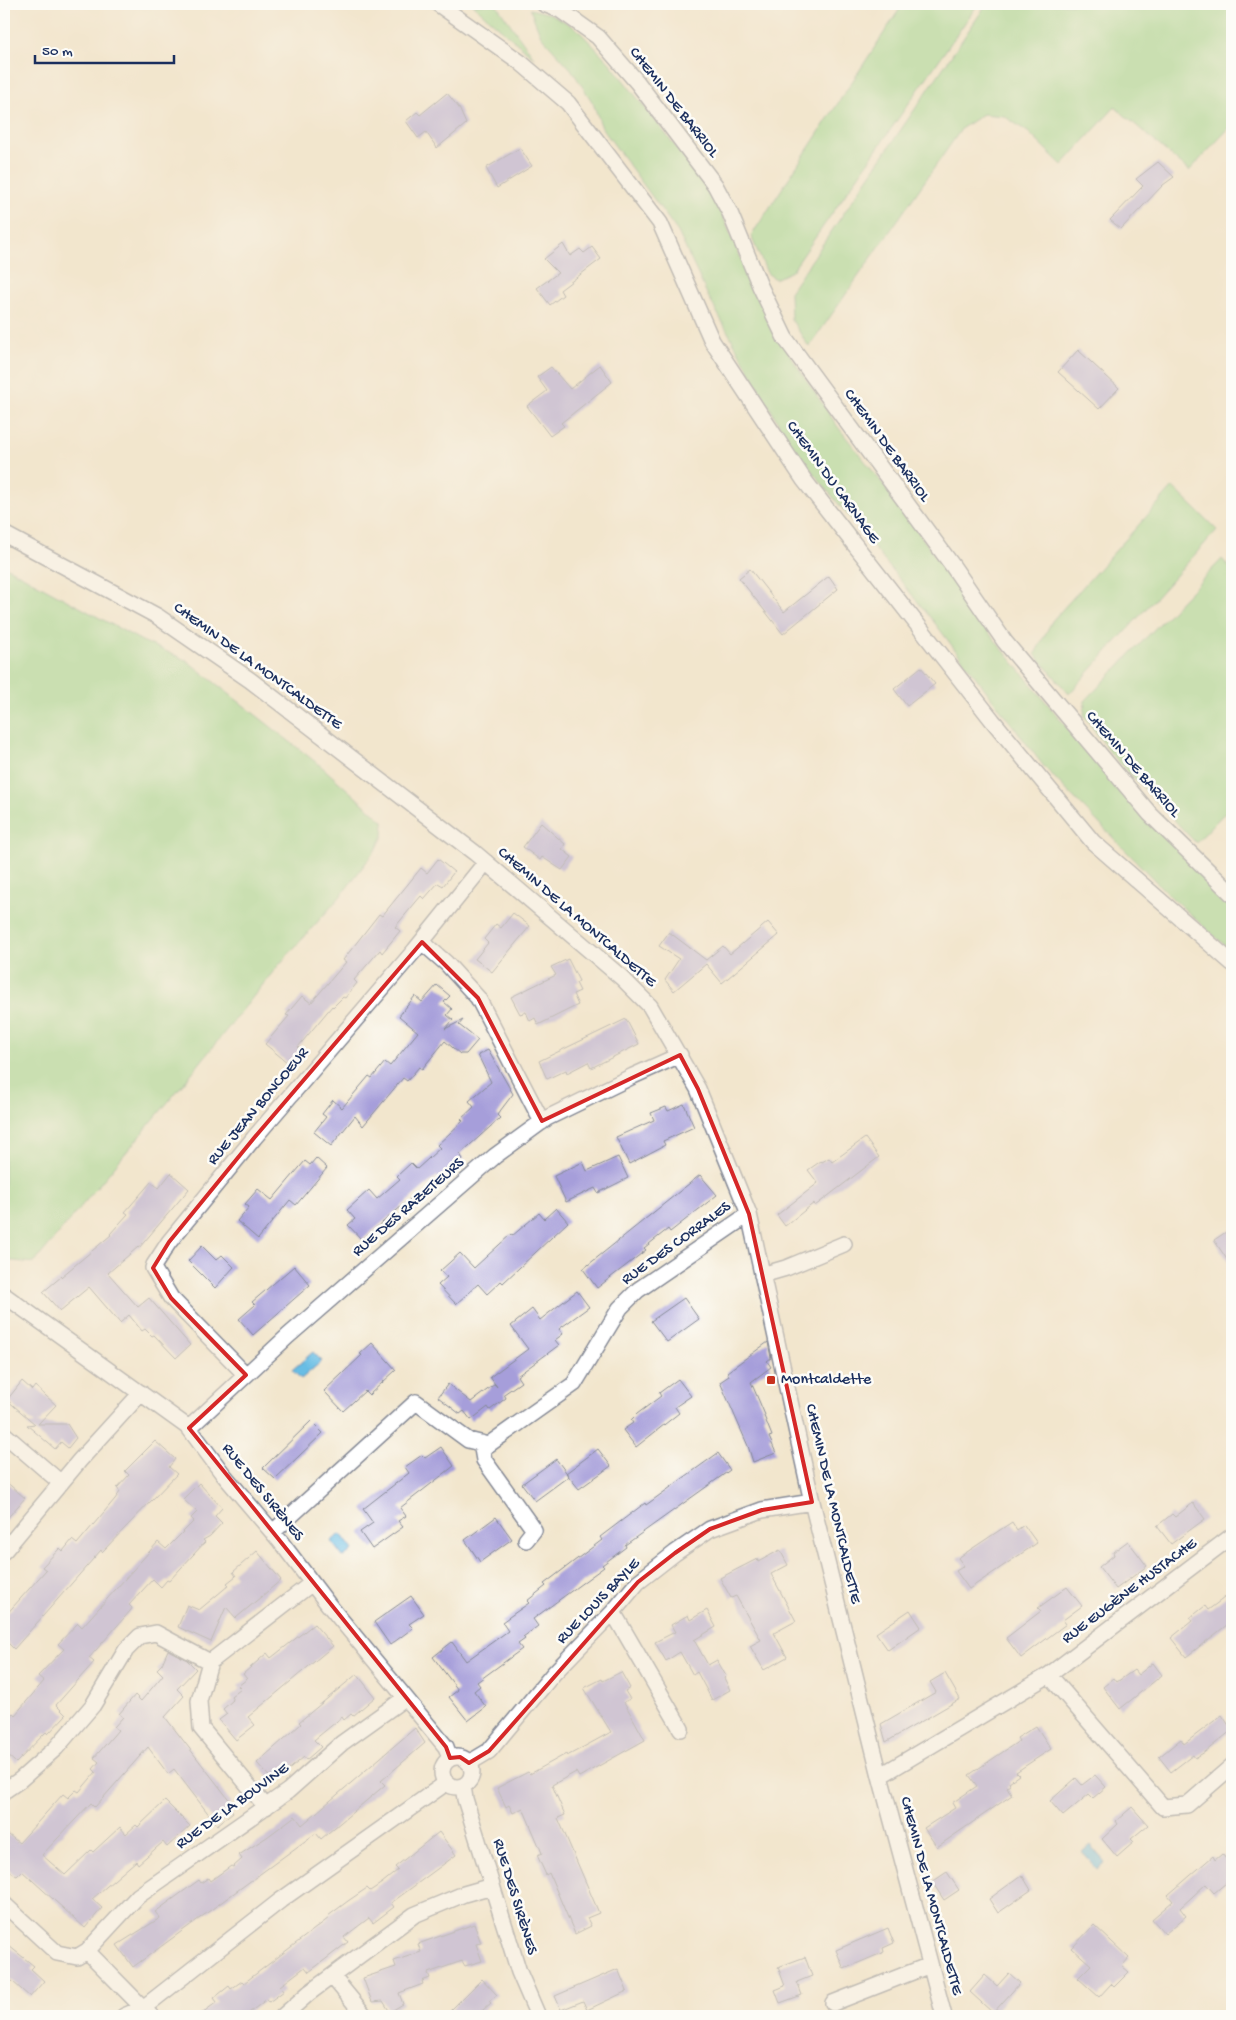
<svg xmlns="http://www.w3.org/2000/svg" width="1236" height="2020" viewBox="0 0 1236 2020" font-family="'Gochi Hand',sans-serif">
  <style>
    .green { fill: #99d88e; stroke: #5a8476 }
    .water { fill: #68bde4; stroke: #4276a1 }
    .building { fill: #a69eda }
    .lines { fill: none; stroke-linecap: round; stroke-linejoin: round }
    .minor-casing { stroke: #868a96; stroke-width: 18 }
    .minor { stroke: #fff; stroke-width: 15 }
    .marked { fill: none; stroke: #d62828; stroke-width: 4; stroke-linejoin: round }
    .poi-dot { fill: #c8321e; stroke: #fdfcf7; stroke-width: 2 }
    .labels { text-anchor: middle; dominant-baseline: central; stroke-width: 5; stroke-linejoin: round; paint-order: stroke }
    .street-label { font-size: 16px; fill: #1b2f5e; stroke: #fdfcf7 }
    .poi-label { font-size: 16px; fill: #1b2f5e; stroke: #fdfcf7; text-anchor: start }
  </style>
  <rect width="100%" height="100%" fill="#fdfcf7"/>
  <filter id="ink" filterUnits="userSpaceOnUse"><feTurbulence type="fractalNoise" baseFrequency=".02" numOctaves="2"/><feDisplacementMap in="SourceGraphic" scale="10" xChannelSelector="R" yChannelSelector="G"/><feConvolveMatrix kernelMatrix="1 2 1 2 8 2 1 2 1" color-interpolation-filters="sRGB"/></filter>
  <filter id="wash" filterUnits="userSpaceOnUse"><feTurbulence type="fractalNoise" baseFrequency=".0096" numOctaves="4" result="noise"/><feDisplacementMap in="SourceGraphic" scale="20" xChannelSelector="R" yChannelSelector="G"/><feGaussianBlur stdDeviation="1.12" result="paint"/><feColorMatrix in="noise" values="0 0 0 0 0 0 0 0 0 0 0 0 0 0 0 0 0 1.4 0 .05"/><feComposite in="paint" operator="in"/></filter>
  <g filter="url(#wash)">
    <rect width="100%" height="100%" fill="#f2e6cd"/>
    <path class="green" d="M472,4H496L535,59Z
      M903,4H978L792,271L775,279L767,273L751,236Z
      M1013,4H1232V125L1189,171L1115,107L1062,165L1028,132L1004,116L983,114L962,128L809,347L791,319L790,292L986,5Z
      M530,9L551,14L576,28L609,62L705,184L718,205L739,254L791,357L838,427L898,503L985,628L1121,793L1232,902V952L1171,897L1045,768L934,622L790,444L708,296L678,232L602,128L593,103L571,69L541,36Z
      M1173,487L1217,530L1069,694L1035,654L1052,621Z
      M1222,559L1232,570V805L1196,843L1111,754L1084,716L1085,701Z
      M4,566L142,641L186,660L322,767L384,822L383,836L377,848L339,898L277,967L183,1084L34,1263L4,1260Z"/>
    <path class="water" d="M313,1352L322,1361L301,1379L292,1370Z
      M341,1534L353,1550L343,1557L331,1541Z
      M1090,1845L1105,1862L1097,1869L1082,1852Z"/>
    <g id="blocks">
      <path class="building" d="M447,93L459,108L466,124L437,148L426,132L418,138L406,121L417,112L420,115Z
        M520,148L532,166L497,188L486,168Z
        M1158,162L1174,177L1163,185L1121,229L1110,220L1143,186L1136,179Z
        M563,244L570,256L580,249L584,253L592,247L601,259L560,290L563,295L550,305L537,288L558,273L544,259Z
        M1078,350L1119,388L1099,409L1058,372Z
        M600,365L612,382L561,423L564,426L550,436L527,406L547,391L537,377L551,367L570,389Z
        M750,569L784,612L829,576L838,589L783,634L739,578Z
        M921,667L935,684L907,706L894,689Z
        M541,823L565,844L562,849L572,857L562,870L542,857L540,860L523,847Z
        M438,859L454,872L443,886L438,883L424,899L421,896L395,927L400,931L382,953L380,950L354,980L357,983L345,998L343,997L333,1007L332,1006L298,1047L300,1049L288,1063L265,1044L289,1016L286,1015L302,996L311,1003L346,962L343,960L379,914L382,916L421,868L427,873Z
        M513,913L530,926L492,972L475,959L488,943L484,939L496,924L501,928Z
        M768,922L779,935L722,983L706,964L674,991L665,980L679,959L659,946L669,932L706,960L723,946L730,954Z
        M568,959L579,981L576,983L580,991L573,994L578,1005L538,1025L535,1018L530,1021L526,1012L520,1014L511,997L556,975L551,967Z
        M437,985L450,996L444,1002L452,1009L447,1015L453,1020L445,1029L463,1020L459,1025L478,1040L466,1054H460L445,1041L422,1069L419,1067L407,1081L403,1078L363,1126L355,1116L331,1146L314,1132L326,1117L322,1114L333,1100L342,1108L369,1076L372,1078L385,1062L390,1066L418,1032L399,1016L415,996L422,1002Z
        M626,1019L639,1044L591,1068L588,1062L567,1073L566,1070L547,1079L539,1061Z
        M488,1050L513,1094L497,1115L500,1118L460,1154L463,1159L440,1180L437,1176L362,1240L348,1225L355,1219L347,1210L369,1190L377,1199L400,1179L397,1176L411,1163L417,1169L440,1148L437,1145L463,1121L461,1119L474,1107L469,1101L491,1082L478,1055Z
        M684,1104L694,1127L663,1141L665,1145L629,1164L616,1137L654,1120L651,1113L666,1107L668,1111Z
        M865,1138L879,1157L815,1206L814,1203L785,1226L777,1215L818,1183L808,1170L821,1161L822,1162L829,1158L832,1162Z
        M618,1157L628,1178L598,1193L595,1188L566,1202L554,1176L583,1162L587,1171Z
        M316,1158L327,1168L296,1205L290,1200L258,1239L237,1221L249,1207L245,1204L258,1189L272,1200L305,1161L310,1165Z
        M171,1173L189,1189L139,1248L138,1247L108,1273L138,1307L149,1298L190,1345L176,1358L154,1335L152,1336L145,1329L142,1331L129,1315L120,1323L89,1287L60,1311L43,1292L111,1235L110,1234L128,1214L125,1212L151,1182L159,1188Z
        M700,1175L717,1195L670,1232L668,1229L644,1248L646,1250L597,1288L583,1269Z
        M556,1208L568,1222L503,1283L501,1281L487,1294L478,1284L456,1304L438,1285L447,1277L440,1271L460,1253L474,1268L511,1234L512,1236L539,1213L544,1219Z
        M1232,1228V1267L1214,1240Z
        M202,1246L216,1260L222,1255L234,1267L215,1288L188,1261Z
        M294,1266L310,1285L253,1335L239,1319L255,1305L252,1302Z
        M577,1291L589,1307L559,1329L563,1334L555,1340L559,1345L517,1376L521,1382L504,1394L506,1398L490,1410L488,1407L471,1420L464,1411L460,1414L438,1397L448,1384L471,1402L495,1384L497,1387L490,1377L528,1349L511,1326L532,1309L540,1320Z
        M684,1298L699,1319L667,1342L651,1321Z
        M768,1342L771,1358L767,1361L771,1367L751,1382L765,1415L764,1416L772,1436L769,1437L776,1453L753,1462L748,1446L720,1382L729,1376L727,1372Z
        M372,1343L396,1370L369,1395L365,1391L343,1411L324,1391L362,1355L360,1354Z
        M678,1379L691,1396L675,1407L679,1413L636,1447L623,1430L633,1423L631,1420L637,1414L661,1396L659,1393Z
        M22,1381L32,1390L35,1386L56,1405L38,1424H67L76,1438L68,1448L61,1442L55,1449L27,1425L35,1424L7,1400Z
        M311,1421L323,1433L275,1479L263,1468Z
        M155,1441L175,1459L169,1467L177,1474L102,1552L101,1550L14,1649L4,1639V1617L46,1570L42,1567L60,1548L63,1551L72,1540L77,1544L115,1499L120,1492L117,1488L129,1475L125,1471Z
        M441,1447L454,1466L400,1508L406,1516L398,1521L403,1527L372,1549L360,1532L373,1523L363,1509L409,1473L405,1467L422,1455L425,1458Z
        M598,1449L611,1466L579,1489L566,1473Z
        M718,1453L730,1470L625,1545L626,1547L602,1565L604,1567L533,1619L538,1626L523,1637L525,1639L518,1644L522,1649L477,1682L480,1686L474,1691L486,1707L468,1721L449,1697L458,1690L433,1657L452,1642L466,1661L508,1631L502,1622L529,1603L527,1601L546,1586L544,1584L602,1540L600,1537L645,1503L646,1505Z
        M556,1459L569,1476L535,1501L522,1484Z
        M4,1480L25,1498L4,1522Z
        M199,1483L222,1508L215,1516L222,1523L210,1536L203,1540L205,1542L169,1581L167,1580L161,1587L153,1579L129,1605L132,1608L131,1610L89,1658L94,1662L56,1705L66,1715L48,1734L46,1732L16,1763L4,1752V1723L13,1713L15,1715L44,1681L38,1676L64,1649L58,1644L78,1623L82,1627L158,1542L166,1549L194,1521L191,1518L197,1512L183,1499Z
        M1193,1503L1205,1519L1171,1544L1157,1526L1172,1514L1175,1517Z
        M496,1517L512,1539L480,1562L465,1540Z
        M1012,1522L1017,1530L1024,1525L1037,1543L969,1589L956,1571L964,1566L958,1558Z
        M1128,1541L1147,1566L1116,1589L1099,1567L1114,1555L1113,1552Z
        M780,1550L788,1565L771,1574L796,1621L774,1633L787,1657L764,1670L750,1646L761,1640L736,1596L731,1598L720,1578L757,1559L758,1562Z
        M257,1551L281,1580L236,1618L226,1607L211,1642L178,1627L187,1605L199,1610L229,1585L227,1583L236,1576L233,1572Z
        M1067,1587L1082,1606L1063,1620L1066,1624L1021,1658L1006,1638L1041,1611L1038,1608Z
        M1232,1592V1621L1186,1657L1171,1638L1192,1621L1190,1618L1205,1606L1208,1610Z
        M411,1596L424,1614L409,1624L413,1628L390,1645L374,1622Z
        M707,1610L716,1627L694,1640L708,1665L717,1660L726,1676L724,1678L730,1690L712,1700L697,1672L693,1675L680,1652L666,1661L655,1642L675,1632L671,1625L688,1615L690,1620Z
        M910,1610L921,1627L888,1650L876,1633Z
        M314,1624L333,1646L248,1717L255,1725L236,1740L219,1720L227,1714L223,1709L233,1700L231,1697L241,1689L238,1686L247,1679L243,1674L267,1653L271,1658Z
        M168,1650L187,1660L196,1669L177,1689L184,1696L165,1717L231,1802L228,1805L233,1812L217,1825L174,1769L168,1774L148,1747L95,1807L91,1803L42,1855L65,1875L91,1850L93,1852L120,1827L126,1834L136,1825L138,1827L165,1801L190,1826L167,1847L163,1842L138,1864L136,1861L92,1899L102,1908L85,1928L22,1871L17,1876L15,1875L4,1866V1831L19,1843L63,1794L68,1798L76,1790L79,1792L96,1772L93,1769L99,1762L94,1758L118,1730L114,1727L123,1717L119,1714L135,1695L141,1701L163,1675L157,1669L162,1664Z
        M1153,1663L1162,1675L1120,1709L1103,1687L1114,1678L1117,1682L1134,1670L1138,1675Z
        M621,1672L630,1688L625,1691L630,1699L624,1702L645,1740L579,1777L576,1772L552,1785L565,1815L558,1818L599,1913L587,1918L591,1926L575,1934L549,1873L546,1875L541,1864L537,1855L542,1853L523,1808L513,1813L509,1805L506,1807L497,1788L528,1772L530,1774L566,1754L567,1756L611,1732L584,1688L602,1679L603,1681Z
        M945,1673L960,1699L886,1742L881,1724L936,1692L930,1682Z
        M357,1674L375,1697L353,1716L351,1714L344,1720L342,1717L314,1740L321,1747L306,1760L304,1757L274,1782L257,1763L301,1724L299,1722Z
        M1222,1715L1232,1730L1205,1752L1195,1758L1193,1755L1171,1772L1159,1757L1181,1739L1184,1744Z
        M1036,1726L1051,1749L1016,1772L1019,1775L1009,1782L1010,1785L1007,1787L1012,1795L937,1847L924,1828L955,1808L952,1803L977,1786L969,1775L1019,1741L1017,1738Z
        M415,1728L425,1743L381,1781L385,1785L328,1833L321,1839L316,1833L133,1967L117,1945L160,1918L155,1912L199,1880L201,1883L208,1878L210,1881L231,1866L233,1867L242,1859L239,1855L267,1837L295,1816L302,1825Z
        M1095,1775L1106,1787L1093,1798L1089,1794L1063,1816L1050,1801L1076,1778L1082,1785Z
        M1132,1807L1148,1825L1131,1839L1134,1842L1117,1857L1102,1839L1118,1824L1116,1821Z
        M439,1832L456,1855L391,1903L394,1907L373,1923L369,1918L344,1937L348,1942L309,1972L305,1967L280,1986L284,1991L269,2002L267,1999L245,2016H198L217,2002L214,1998L229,1986L231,1989L242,1981L244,1983L329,1918L328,1916L348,1901L367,1888L370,1891L382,1883L398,1870L395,1867Z
        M1222,1854L1232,1866V1878L1214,1893L1206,1884L1180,1908L1186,1916L1165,1934L1152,1919L1173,1901L1168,1895L1213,1856L1215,1860Z
        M947,1872L959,1890L944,1900L932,1882Z
        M1022,1875L1031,1890L998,1913L989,1899Z
        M474,1924L481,1943L476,1944L482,1961L465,1966L462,1961L428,1973L430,1978L422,1981L423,1984L399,1993L403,2004L390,2012L383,2001L372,2002L363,1978L396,1967L394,1961L421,1952L418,1944Z
        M1094,1925L1129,1958L1122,1966L1129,1972L1114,1987L1111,1984L1099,1997L1078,1978L1091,1965L1072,1948Z
        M888,1928L894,1943L883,1948L884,1952L844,1969L836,1950Z
        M4,1942L34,1966L31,1969L44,1981L30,1997L4,1974Z
        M805,1957L812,1976L797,1982L802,1995L780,2003L775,1990L785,1986L778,1967Z
        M618,1969L627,1991L587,2010L583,2001L561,2010L555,1996Z
        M1009,1973L1020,1983L993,2013L970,1992L985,1975L997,1986Z
        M482,1979L497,1995L489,2001L491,2003L476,2016H445Z"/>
    </g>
  </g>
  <g filter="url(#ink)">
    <use href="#blocks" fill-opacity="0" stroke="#868a96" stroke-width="1"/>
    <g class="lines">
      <g class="minor-casing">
        <path id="minor" d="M438,4L520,62L568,103L660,223L712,341L804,480L993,721L1093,842L1232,963
          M544,4L560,10L598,37L637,82L715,185L730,213L760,286L785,338L952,565L1005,642L1150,814L1232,894
          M4,534L157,616L250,680L475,853L622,978L650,1006L698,1089L749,1214L812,1502L880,1776L944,2016
          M422,942L446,963L478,998L542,1122
          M762,1275L786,1268L844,1244
          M4,1295L189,1428L223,1474L280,1541L328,1604L446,1747L450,1758
          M246,1375L171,1298L153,1268L154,1265L169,1242L254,1138L415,950L486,862
          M189,1428L288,1336L495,1156L547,1118L633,1076L680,1055
          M4,1434L61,1483
          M481,1443L484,1460L534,1530L526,1540
          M273,1532L416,1402L468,1440L488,1445L574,1384L620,1308L638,1290L749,1214
          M4,1551L80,1460L141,1393
          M613,1612L681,1729
          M1049,1675L1163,1807L1187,1805L1232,1766
          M442 1772a15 15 0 1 1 30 0a15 15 0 1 1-30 0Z
          M469,1763L489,1751L554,1673L613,1612L638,1582L675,1553L710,1529L762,1510L812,1502
          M880,1776L1049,1675L1232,1536
          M463,1786L465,1799L519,1972L538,2016
          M4,1791L20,1780L56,1748L93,1705L126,1650L140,1636L156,1633L210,1662
          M266,1807L201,1728L199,1701L210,1662L312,1583
          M4,1904L57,1953L77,1957L87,1951L138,1896L288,1791L342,1743L405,1698
          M87,1951L151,2016
          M332,1976L365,2016
          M833,2003L930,1965
          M124,2016L143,2008L281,1900L446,1783
          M283,2016L309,1993L414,1915L464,1894L492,1886"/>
      </g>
      <use href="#minor" class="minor"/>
    </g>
  </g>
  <path d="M0 0H1236V2020H0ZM422,942L478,998L542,1121L680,1055L698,1089L749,1214L812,1502L762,1510L710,1529L675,1553L638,1582L489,1751L469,1763L460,1757L450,1758L446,1747L189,1428L246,1375L171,1298L153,1268L169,1242L254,1138Z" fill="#f2e6cd" fill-opacity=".55" fill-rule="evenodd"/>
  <path class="marked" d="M422,942L478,998L542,1121L680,1055L698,1089L749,1214L812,1502L762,1510L710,1529L675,1553L638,1582L489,1751L469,1763L460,1757L450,1758L446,1747L189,1428L246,1375L171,1298L153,1268L169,1242L254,1138Z"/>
  <rect class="poi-dot" x="766" y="1375" width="10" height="10" rx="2.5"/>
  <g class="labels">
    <g class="street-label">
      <text transform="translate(673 103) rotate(52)">CHEMIN DE BARRIOL</text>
      <text transform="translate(886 446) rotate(54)">CHEMIN DE BARRIOL</text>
      <text transform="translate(832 483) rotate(54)">CHEMIN DU CARNAGE</text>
      <text transform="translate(257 667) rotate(36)">CHEMIN DE LA MONTCALDETTE</text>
      <text transform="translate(1132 765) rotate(49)">CHEMIN DE BARRIOL</text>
      <text transform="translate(576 918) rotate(41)">CHEMIN DE LA MONTCALDETTE</text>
      <text transform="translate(259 1107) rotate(-50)">RUE JEAN BONCOEUR</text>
      <text transform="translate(409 1208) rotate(-41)">RUE DES RAZETEURS</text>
      <text transform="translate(677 1244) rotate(-36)">RUE DES CORRALES</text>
      <text transform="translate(262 1493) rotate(51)">RUE DES SIRÈNES</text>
      <text transform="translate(832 1504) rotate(77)">CHEMIN DE LA MONTCALDETTE</text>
      <text transform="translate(1130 1592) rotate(-37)">RUE EUGÈNE HUSTACHE</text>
      <text transform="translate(599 1602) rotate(-46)">RUE LOUIS BAYLE</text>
      <text transform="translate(233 1807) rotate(-36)">RUE DE LA BOUVINE</text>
      <text transform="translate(930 1896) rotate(75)">CHEMIN DE LA MONTCALDETTE</text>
      <text transform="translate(514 1897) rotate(73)">RUE DES SIRÈNES</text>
    </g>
    <g class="poi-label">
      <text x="781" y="1380">Montcaldette</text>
    </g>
  </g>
  <rect width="1236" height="2020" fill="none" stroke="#fdfcf7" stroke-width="20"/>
  <path d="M35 55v8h139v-8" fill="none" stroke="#1b2f5e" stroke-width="2.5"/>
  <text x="42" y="55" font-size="15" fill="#1b2f5e" stroke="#fdfcf7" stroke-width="4" paint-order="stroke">50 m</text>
</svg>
